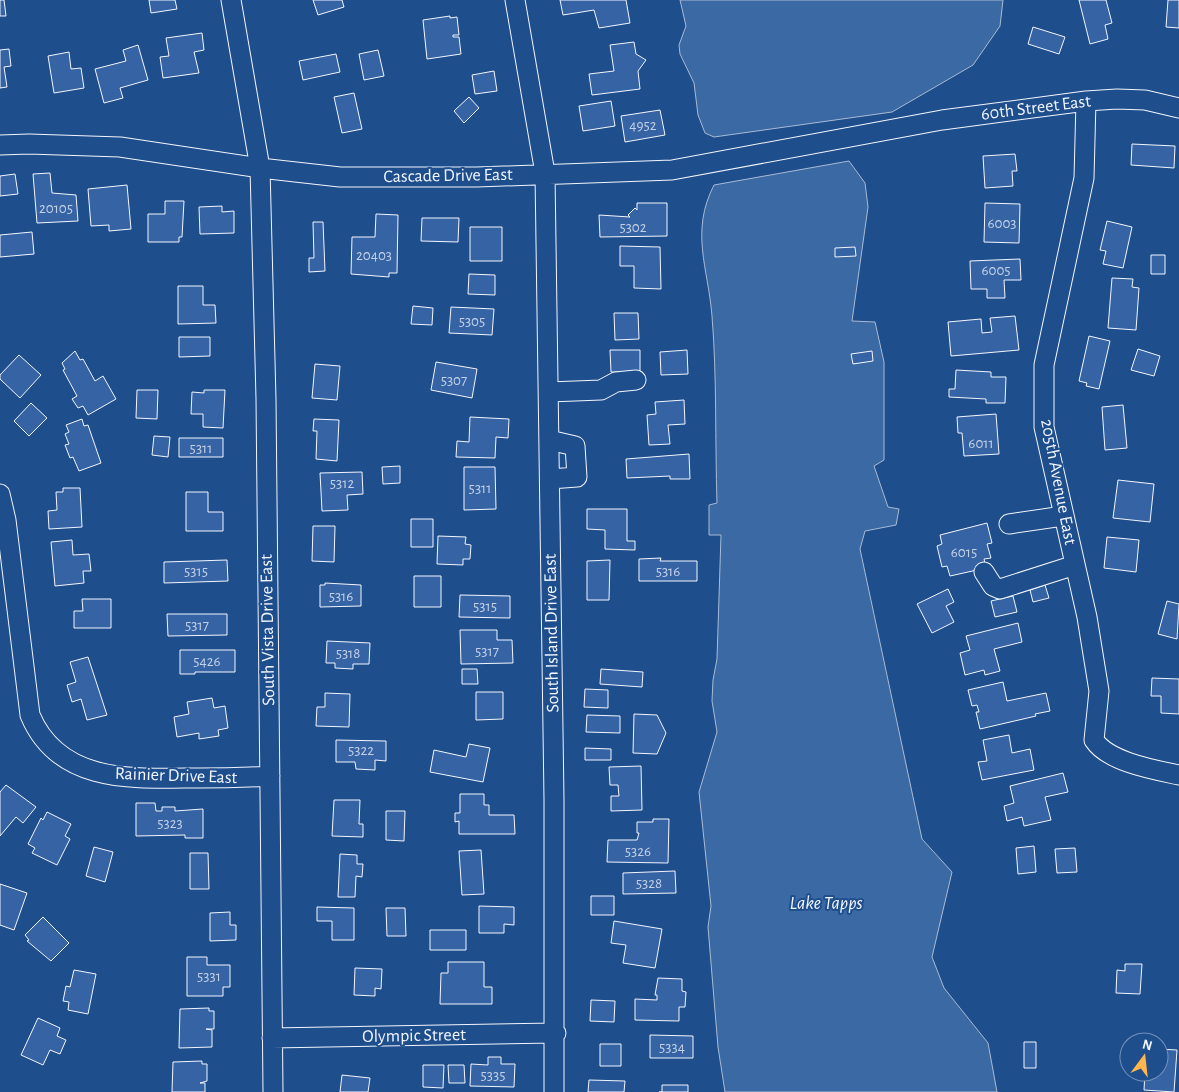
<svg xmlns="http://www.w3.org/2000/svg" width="1179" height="1092" viewBox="0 0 1179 1092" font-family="'Alegreya Sans',sans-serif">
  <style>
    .water { fill: #3b69a3; stroke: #a8bbd7 }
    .building { fill: #3563a3; stroke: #f2f6ff }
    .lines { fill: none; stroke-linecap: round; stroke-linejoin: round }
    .minor-casing { stroke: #f2f6ff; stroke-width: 21 }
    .minor { stroke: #1f4e8c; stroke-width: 19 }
    .labels { text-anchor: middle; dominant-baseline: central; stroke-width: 4; stroke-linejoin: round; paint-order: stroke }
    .number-label { font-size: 15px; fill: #c3d1e8 }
    .street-label { font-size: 18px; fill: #f2f6ff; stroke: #1f4e8c }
    .water-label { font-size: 19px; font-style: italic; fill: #f2f6ff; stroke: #1f4e8c }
  </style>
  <rect width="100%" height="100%" fill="#1f4e8c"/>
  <path class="water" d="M680,0H1003L1000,26L973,65L892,112L714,137L705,133L698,115L694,83L680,54L679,45L686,26Z
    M849,161L865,183L868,207L852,321L875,322L884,362V460L874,466L888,507L899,509L896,525L865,531L860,549L922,839L952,872L932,957L944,988L988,1043L997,1092H725L718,1047L708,927L711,906L699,792L717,732L712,701L713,680L717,659L721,535H709V505L717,503C715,441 717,377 712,316C708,267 690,232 714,185Z"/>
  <path class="building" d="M0,0H4L6,16H0Z
    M149,0H175L177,9L151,13Z
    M313,0H342L344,7L318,15Z
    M560,0H626L630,23L599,28L594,10L563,15Z
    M1079,0H1106L1112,23L1105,25L1108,39L1090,44Z
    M1168,0H1179V28L1166,27Z
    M450,16V18L457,17L459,35H453V37H459L461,54L427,59L423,20Z
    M1033,27L1065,37L1059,54L1028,44Z
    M202,33L204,50L194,52L199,73L163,78L160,57L169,56L166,38Z
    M634,42L636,54L646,60L638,71L640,89L592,95L589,74L614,71L610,45Z
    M138,45L148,80L120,88L123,98L104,103L95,69L126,61L123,50Z
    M9,49L11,66L4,67L7,87L0,88V50Z
    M378,50L384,76L364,80L359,54Z
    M69,52L71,69L81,68L84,88L54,93L48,56Z
    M336,54L340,72L303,80L299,61Z
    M494,71L497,91L475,94L472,75Z
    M354,93L362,129L342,133L334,97Z
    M469,97L479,108L464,123L454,111Z
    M611,101L615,126L583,131L579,106Z
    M660,110L665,135L625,142L621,116Z
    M1132,144L1175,146L1174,168L1131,165Z
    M1015,154L1017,171H1012L1013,186L985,188L983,156Z
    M50,173L52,193L76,195L78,221L37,223L33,174Z
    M15,174L18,194L0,196V176Z
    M127,185L131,229L109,231V225L91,226L88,189Z
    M165,201H184L182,237H179V242H148V214H165Z
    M637,203H667V236L600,237L599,215L630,217L628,215L635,208L637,210Z
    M985,203L1020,204L1019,243L984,242Z
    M222,206V212L234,211V233L200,234L199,207Z
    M376,214L398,215L397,273H389V277L351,274L352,237H375Z
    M422,218H459L458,242L421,241Z
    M1107,221L1132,227L1123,268L1103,264L1106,251L1100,250Z
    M313,222H323L325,271L309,272V258H314Z
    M470,227H502V261H470Z
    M32,232L34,254L0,257V235Z
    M620,246L660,247L661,289L634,288V266H620Z
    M855,247L856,256L835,257V248Z
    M1151,255H1165V274H1151Z
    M1020,259L1021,280H1004L1005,298H987V289H971L970,261Z
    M469,274L495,275V295L468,294Z
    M1112,278L1133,279L1132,287L1139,288L1136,330L1108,328Z
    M178,286H203V305H215L216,323L178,324Z
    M413,306L433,308L432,325L411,324Z
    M451,307L494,309L492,335L449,333Z
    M614,313H638L639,339L615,340Z
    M1015,316L1019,350L951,356L948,322L981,319L982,333L992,332L990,318Z
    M1089,336L1110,341L1099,389L1086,386L1087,383L1079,381Z
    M179,337H210V356L179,357Z
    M1138,349L1160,356L1154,376L1131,370Z
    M610,350H640V372H611Z
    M687,350L688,374L661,375L660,352Z
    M75,351L80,360L83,359L95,381L103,376L116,399L88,415L83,406L78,408L72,399L77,396L63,370L65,369L62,363Z
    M872,351L873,361L853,364L851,354Z
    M19,355L41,375L20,398L0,379V375Z
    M436,362L477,369L472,398L431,390Z
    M315,364L340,366L337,400L312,398Z
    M956,370L991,372V377H1006L1005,403H986V399L949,397V389H955Z
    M137,390H158L157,419L136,418Z
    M204,390H225L223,428L203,427V414H191L192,392L204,393Z
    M684,400L685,424L668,425L670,444L649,445L647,415L656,414L655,402Z
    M31,403L47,418L29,436L14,421Z
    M1123,405L1127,448L1105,450L1102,407Z
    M996,414L999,454L964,456L962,433H958L957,417Z
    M470,417L509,419L508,438L496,437L495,458L456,457L457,441L469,442Z
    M82,419L84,426L88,425L101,463L79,471L73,457L70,458L65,445L69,444L65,434L69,432L66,425Z
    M314,419L339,420L337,461L316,459L317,431H313Z
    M154,436L170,437L168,457L152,455Z
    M179,438H223V457H179Z
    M689,454L690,479H670V476L627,478L626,459Z
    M400,466V483L383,484L382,467Z
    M464,467H495L496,509L464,510Z
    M362,472L363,494L347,495L348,510L322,511L320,473Z
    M1118,480L1154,484L1150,522L1113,518Z
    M63,488H80L82,527L49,529L48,511L57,510L56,492H63Z
    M186,492H208V512H223V531H186Z
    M587,509H627V541H635V550L605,549V530L587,529Z
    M411,519H433V547H411Z
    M987,523L992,543L987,544L991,558L984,559L986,568L950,576L947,566L942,567L937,546L942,544L940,535Z
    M313,526H335L334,562L312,561Z
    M438,536L466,537L465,544L471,545L470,559H463V565L437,564Z
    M1107,537L1139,540L1136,572L1104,568Z
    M72,540L73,555L89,554L91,571H83L84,583L55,586L51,542Z
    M661,558L660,561H697V581H639V559Z
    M227,560L228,581L164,583V562Z
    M610,560L609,600H587V561Z
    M414,576H441V607H414Z
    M325,583L361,585V606L320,607V585H325Z
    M1045,585L1049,598L1033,602L1030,590Z
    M948,589L954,602L946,606L954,622L932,633L917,604Z
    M460,595L510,596V618L459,617Z
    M1013,596L1017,612L995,617L991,601Z
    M82,599H111V628H74V611H83Z
    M1167,601L1179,604L1177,639L1158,634Z
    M167,614H227V635L168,636Z
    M1018,623L1022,642L994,649L1000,671L985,675L984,670L965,675L960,653L970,650L966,636Z
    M460,630H497V640H512L513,663L461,664Z
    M327,641L370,643L369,664H353V669L335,668V663H326Z
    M180,650H235V672H195V674H180Z
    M88,657L107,715L87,720L81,699L72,702L67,685L76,682L70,662Z
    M462,669H477L478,684H462Z
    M601,669L643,672L642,687L600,684Z
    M1152,678L1179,679V714L1161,713V696H1151Z
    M1003,682L1007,701L1046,693L1050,711L1035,714L1036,716L980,729L976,712H979L977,705L972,706L968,690Z
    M585,689L608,690V708L584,707Z
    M476,692H503V719L476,720Z
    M325,693L350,694L349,727L316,726L317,707H325Z
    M212,698L214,708L225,706L228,728L218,730L219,736L199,739V733L177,737L174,717L189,714L187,702Z
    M634,714L657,715L666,733L657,754L633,753Z
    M587,715L620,716V733L586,732Z
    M1009,735L1012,753L1030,749L1034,770L982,780L978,762L987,761L983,740Z
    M336,740L386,741V761L375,760V770L356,769L355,762H336Z
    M469,744L490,748L483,782L430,772L434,750L466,757Z
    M585,748L611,749V760H585Z
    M641,766L642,810L611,811V796H619L618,785H610L609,767Z
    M1063,773L1068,792L1045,797L1051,820L1024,826L1022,817L1007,821L1004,806L1014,803L1010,786Z
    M6,785L36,807L23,823L16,817L0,836V792Z
    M460,794H484V805H489V815H514L515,834H459V821L455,822V813H460Z
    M334,800H360L359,824H363V837L332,836Z
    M136,803H155L156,811H162V807H175V811L203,809V838H185V835L136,836Z
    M386,811H405L404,841L386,840Z
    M47,812L71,824L65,836L70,839L57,865L32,853L35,848L28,844L41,818L43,820Z
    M653,819H669L668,863L607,862L608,840H637L639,833H637V822H653Z
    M1034,846L1036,872L1018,874L1016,848Z
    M94,847L113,852L105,882L86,876Z
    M1075,848L1077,872L1057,873L1055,849Z
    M481,850L484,894L462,895L459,851Z
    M190,853H208L209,889H190Z
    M340,854L357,855V864H363L362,877L356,876L355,897H338Z
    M675,871L676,893L623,894V873Z
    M0,884L27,893L14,930L0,925Z
    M591,896H614V915H591Z
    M479,906L514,907V925L504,924V933H479Z
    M317,907L354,908V940H332V921H317Z
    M386,908H405L406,936H387Z
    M230,912V925H236V940L210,941V913Z
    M43,917L69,943L51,961L27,941L29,940L25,935Z
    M614,921L662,929L655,968L623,963L626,945L611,943Z
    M430,930H466V950H430Z
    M187,957H207V965H230V987H223V996H187Z
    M448,962H484V987H492V1004H440L441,973H448Z
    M1125,964H1142L1140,994L1116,993L1117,970L1125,971Z
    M355,968L382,969L381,989L375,988V996L354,995Z
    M74,970L96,974L88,1014L68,1010L69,1002L63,1001L66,986L70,987Z
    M658,978L682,979V991L686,992L685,1007H679V1021L635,1020V999L657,1000V995H655Z
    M591,1000L615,1001L614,1022L590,1021Z
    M209,1008V1011H214V1029H206L212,1030V1047L179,1048L180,1009Z
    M38,1018L60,1028L57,1036L66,1040L60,1054L50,1050L43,1065L21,1055Z
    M650,1035L693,1036V1058H650Z
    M1024,1042H1036V1068H1024Z
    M600,1044H621V1066H600Z
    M1159,1049L1177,1050L1174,1092L1144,1090L1145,1072H1159Z
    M488,1057H501V1064H515L514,1087L470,1086L471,1064L488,1065Z
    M202,1061V1064H207V1081L200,1083H205V1092H172L173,1062Z
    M423,1065H444L443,1088L423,1087Z
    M448,1065H464L465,1083H449Z
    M342,1075L370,1078L368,1092H340Z
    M589,1080L625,1081L624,1092H588Z
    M662,1085H688V1092H659H662Z"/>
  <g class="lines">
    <g class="minor-casing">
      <path id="minor" d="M231,0L260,168L266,399L273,1092
        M515,0L545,173L554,800V1092
        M1086,101L1084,178L1044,365V427L1087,617L1099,691L1094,740C1108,762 1155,770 1179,775
        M0,145L29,144L120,147L260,168L340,177H477L672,170L942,120L1086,101L1117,99L1145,100L1179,108
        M549,392L601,390L616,382L636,380
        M549,440L575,446L577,477L550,479
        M0,494L6,520L30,715C58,782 129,779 189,778C216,778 243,778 270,776
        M1009,524L1063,516
        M984,572L993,586L1000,589L1075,565
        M272,1038L556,1033"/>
    </g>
    <use href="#minor" class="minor"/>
  </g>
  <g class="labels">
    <g class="number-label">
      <text x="643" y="125">4952</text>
      <text x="56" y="208">20105</text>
      <text x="1002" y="223">6003</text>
      <text x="633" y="227">5302</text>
      <text x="374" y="255">20403</text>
      <text x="996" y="270">6005</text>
      <text x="472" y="321">5305</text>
      <text x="454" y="380">5307</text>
      <text x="981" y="443">6011</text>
      <text x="201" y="448">5311</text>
      <text x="342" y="483">5312</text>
      <text x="480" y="488">5311</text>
      <text x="964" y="552">6015</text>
      <text x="196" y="571">5315</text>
      <text x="668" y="571">5316</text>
      <text x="341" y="596">5316</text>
      <text x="485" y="606">5315</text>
      <text x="197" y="625">5317</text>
      <text x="487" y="651">5317</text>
      <text x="348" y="653">5318</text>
      <text x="207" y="661">5426</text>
      <text x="361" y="750">5322</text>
      <text x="170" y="823">5323</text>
      <text x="638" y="851">5326</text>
      <text x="649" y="883">5328</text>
      <text x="209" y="976">5331</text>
      <text x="672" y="1047">5334</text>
      <text x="493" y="1075">5335</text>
    </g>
    <g class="street-label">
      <text transform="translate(1036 108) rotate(-7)">60th Street East</text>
      <text transform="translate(448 176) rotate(-1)">Cascade Drive East</text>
      <text transform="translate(1058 482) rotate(79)">205th Avenue East</text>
      <text transform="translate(268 630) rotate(-91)">South Vista Drive East</text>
      <text transform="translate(552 633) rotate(-91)">South Island Drive East</text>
      <text transform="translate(176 776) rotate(2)">Rainier Drive East</text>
      <text transform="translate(414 1036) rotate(-1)">Olympic Street</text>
    </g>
    <g class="water-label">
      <text x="826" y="903">Lake Tapps</text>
    </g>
  </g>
  <g transform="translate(1144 1057) rotate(15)"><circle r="24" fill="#1f4e8c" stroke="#7391ba"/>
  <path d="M0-4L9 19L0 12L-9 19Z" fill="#ffb74d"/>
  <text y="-8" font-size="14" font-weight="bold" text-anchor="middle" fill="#f2f6ff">N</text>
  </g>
</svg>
